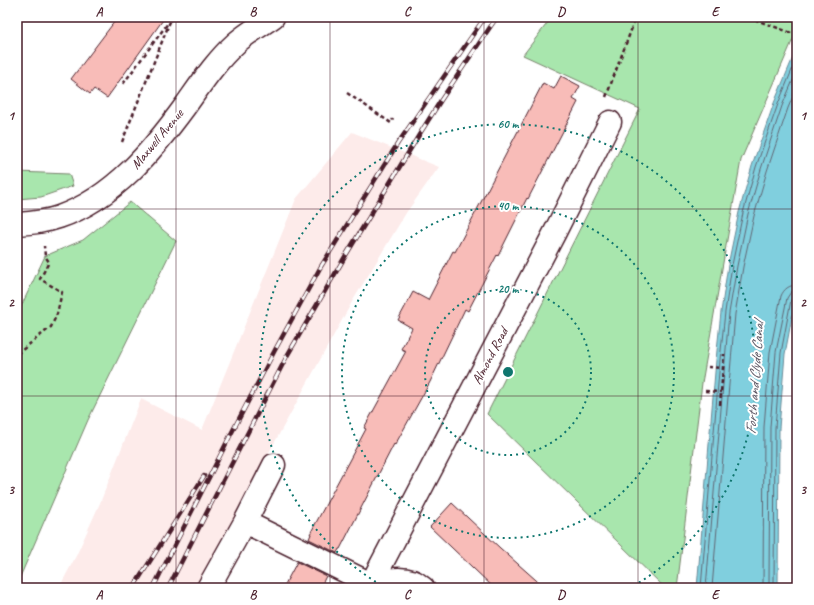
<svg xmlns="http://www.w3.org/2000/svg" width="814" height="605" viewBox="0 0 814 605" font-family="Caveat,sans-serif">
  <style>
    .built { fill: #fdebea }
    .green { fill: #a8e6ad; stroke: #79826c }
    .water { fill: #80cfde; stroke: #6a8996 }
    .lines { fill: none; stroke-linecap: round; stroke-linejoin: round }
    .shore { stroke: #606573; stroke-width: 1 }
    .building { fill: #f8bcb8; stroke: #4a1f2b }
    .minor-casing { stroke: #4a1f2b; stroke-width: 25 }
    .path { stroke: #4a1f2b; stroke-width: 2.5; stroke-dasharray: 4 3; stroke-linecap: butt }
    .minor { stroke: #fff; stroke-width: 22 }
    .rail-casing { stroke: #4a1f2b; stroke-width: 4.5 }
    .rail { stroke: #fff; stroke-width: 3; stroke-dasharray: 9; stroke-linecap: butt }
    .grid { fill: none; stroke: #4a1f2b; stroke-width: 1; stroke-opacity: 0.55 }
    .ring { fill: none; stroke: #0f766e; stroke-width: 2; stroke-dasharray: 2 4 }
    .labels { text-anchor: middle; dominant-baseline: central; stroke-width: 4; stroke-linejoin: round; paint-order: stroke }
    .street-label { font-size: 14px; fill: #4a1f2b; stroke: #fff }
    .water-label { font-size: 15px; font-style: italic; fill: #5a5461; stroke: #fff }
    .centre { fill: #0f766e; stroke: #fff; stroke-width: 2 }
    .ring-label { font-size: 12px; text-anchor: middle; font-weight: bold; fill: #0f766e; stroke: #fff; stroke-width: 4; stroke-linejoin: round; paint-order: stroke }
    .neatline { fill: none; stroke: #4a1f2b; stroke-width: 1.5 }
    .grid-label { font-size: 13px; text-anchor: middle; font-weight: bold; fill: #4a1f2b }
  </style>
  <rect width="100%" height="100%" fill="#fff"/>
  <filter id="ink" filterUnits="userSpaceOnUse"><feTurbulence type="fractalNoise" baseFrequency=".025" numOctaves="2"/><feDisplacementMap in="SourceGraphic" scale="8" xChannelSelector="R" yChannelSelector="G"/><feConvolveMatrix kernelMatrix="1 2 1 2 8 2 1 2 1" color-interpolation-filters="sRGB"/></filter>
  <g filter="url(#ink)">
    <path class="built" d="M352,132L439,167L406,213L352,302L266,458L199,588H59L76,556L100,503L141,399L202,430L296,199Z"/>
    <path class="green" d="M552,17H797V30L741,160L702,383L677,588H665L487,414L640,109L523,55Z
      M17,172L69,174L73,186L41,197L17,199Z
      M130,202L176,241L88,420L17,584V315L45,256L83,240Z"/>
    <path class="water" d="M797,48V290L785,354L779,428L778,588H697L716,360L721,312L728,265L739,212L752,166L774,103Z"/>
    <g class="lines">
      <path class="shore" d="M701,588L720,360L725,312L732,265L743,213L756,167L778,104L797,58
        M706,588L725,361L729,313L737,266L748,214L761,169L782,106L797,71
        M712,588L731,361L735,314L743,267L754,216L767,171L788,108L797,87
        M763,588L764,427L770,352L781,296C784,289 789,285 797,285
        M769,588L770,427L776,352L787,298L791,292L797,291
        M774,588L775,428L781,353L791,300L793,297L797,296"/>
    </g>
    <path class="building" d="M118,17H165L107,98L94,89L90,94L71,79Z
      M561,76L580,86L573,99L578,102L528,199L527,198L498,256L497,255L468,311L465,309L430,382L395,445L394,444L340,549H339L337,553L309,539L311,534H310L366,429L364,428L406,351L401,349L412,328L398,320L413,292L428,300L453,251L455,252L543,83L554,89Z
      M452,503L500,548L545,588H494L430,527Z
      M297,562L326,576L320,588H283Z"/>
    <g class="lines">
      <g class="minor-casing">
        <path id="minor" d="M17,224C31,223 45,222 59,217C114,198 153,150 186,105C201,84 216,61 236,43C247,33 260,26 273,17
          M245,522L371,584
          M371,584C384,581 398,576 412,581C416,582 420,586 423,588
          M208,588L245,522L274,465
          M369,588L555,232L610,122"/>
      </g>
      <path class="path" d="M748,17L797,35
        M123,84L168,23
        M347,93L391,123L393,119
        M606,97L636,17
        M122,142L171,19L173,17
        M17,354L51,327L57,314L62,292L40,279L49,262L45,256L44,246
        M708,367L723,368
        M705,391L721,392
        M720,405L724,354
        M795,588L797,552"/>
      <use href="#minor" class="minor"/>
      <g class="rail-casing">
        <path id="rail" d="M133,588L204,476
          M153,588L231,434L275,350L320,268L398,143L485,17
          M168,588L287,356L346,255L419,135L441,100L482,39L497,17"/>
      </g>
      <use href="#rail" class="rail"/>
    </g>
  </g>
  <path class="grid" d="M176,17V588M330,17V588M484,17V588M638,17V588M17,209H797M17,396H797"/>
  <g class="ring">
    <circle cx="508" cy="372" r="83"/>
    <circle cx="508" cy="372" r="166"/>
    <path d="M386 588A248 248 0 1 1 630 588"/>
  </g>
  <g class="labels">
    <g class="street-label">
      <text transform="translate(157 139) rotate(-50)">Maxwell Avenue</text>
      <text transform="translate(490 356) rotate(-62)">Almond Road</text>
    </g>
    <g class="water-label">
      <text transform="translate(755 378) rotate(-86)">Forth and Clyde Canal</text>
    </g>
  </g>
  <circle cx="508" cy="372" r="6" class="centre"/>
  <g class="ring-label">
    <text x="508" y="128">60 m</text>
    <text x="508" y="210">40 m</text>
    <text x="508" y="293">20 m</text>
  </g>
  <rect width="814" height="605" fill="none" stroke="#fff" stroke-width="44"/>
  <rect x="22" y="22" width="770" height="561" class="neatline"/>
  <g class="grid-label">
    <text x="99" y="16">A</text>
    <text x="253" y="16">B</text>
    <text x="407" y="16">C</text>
    <text x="561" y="16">D</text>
    <text x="715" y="16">E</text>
    <text x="11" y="120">1</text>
    <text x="803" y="120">1</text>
    <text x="11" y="307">2</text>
    <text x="803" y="307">2</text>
    <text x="11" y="494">3</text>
    <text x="803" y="494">3</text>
    <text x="99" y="599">A</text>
    <text x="253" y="599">B</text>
    <text x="407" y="599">C</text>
    <text x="561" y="599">D</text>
    <text x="715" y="599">E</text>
  </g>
</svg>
